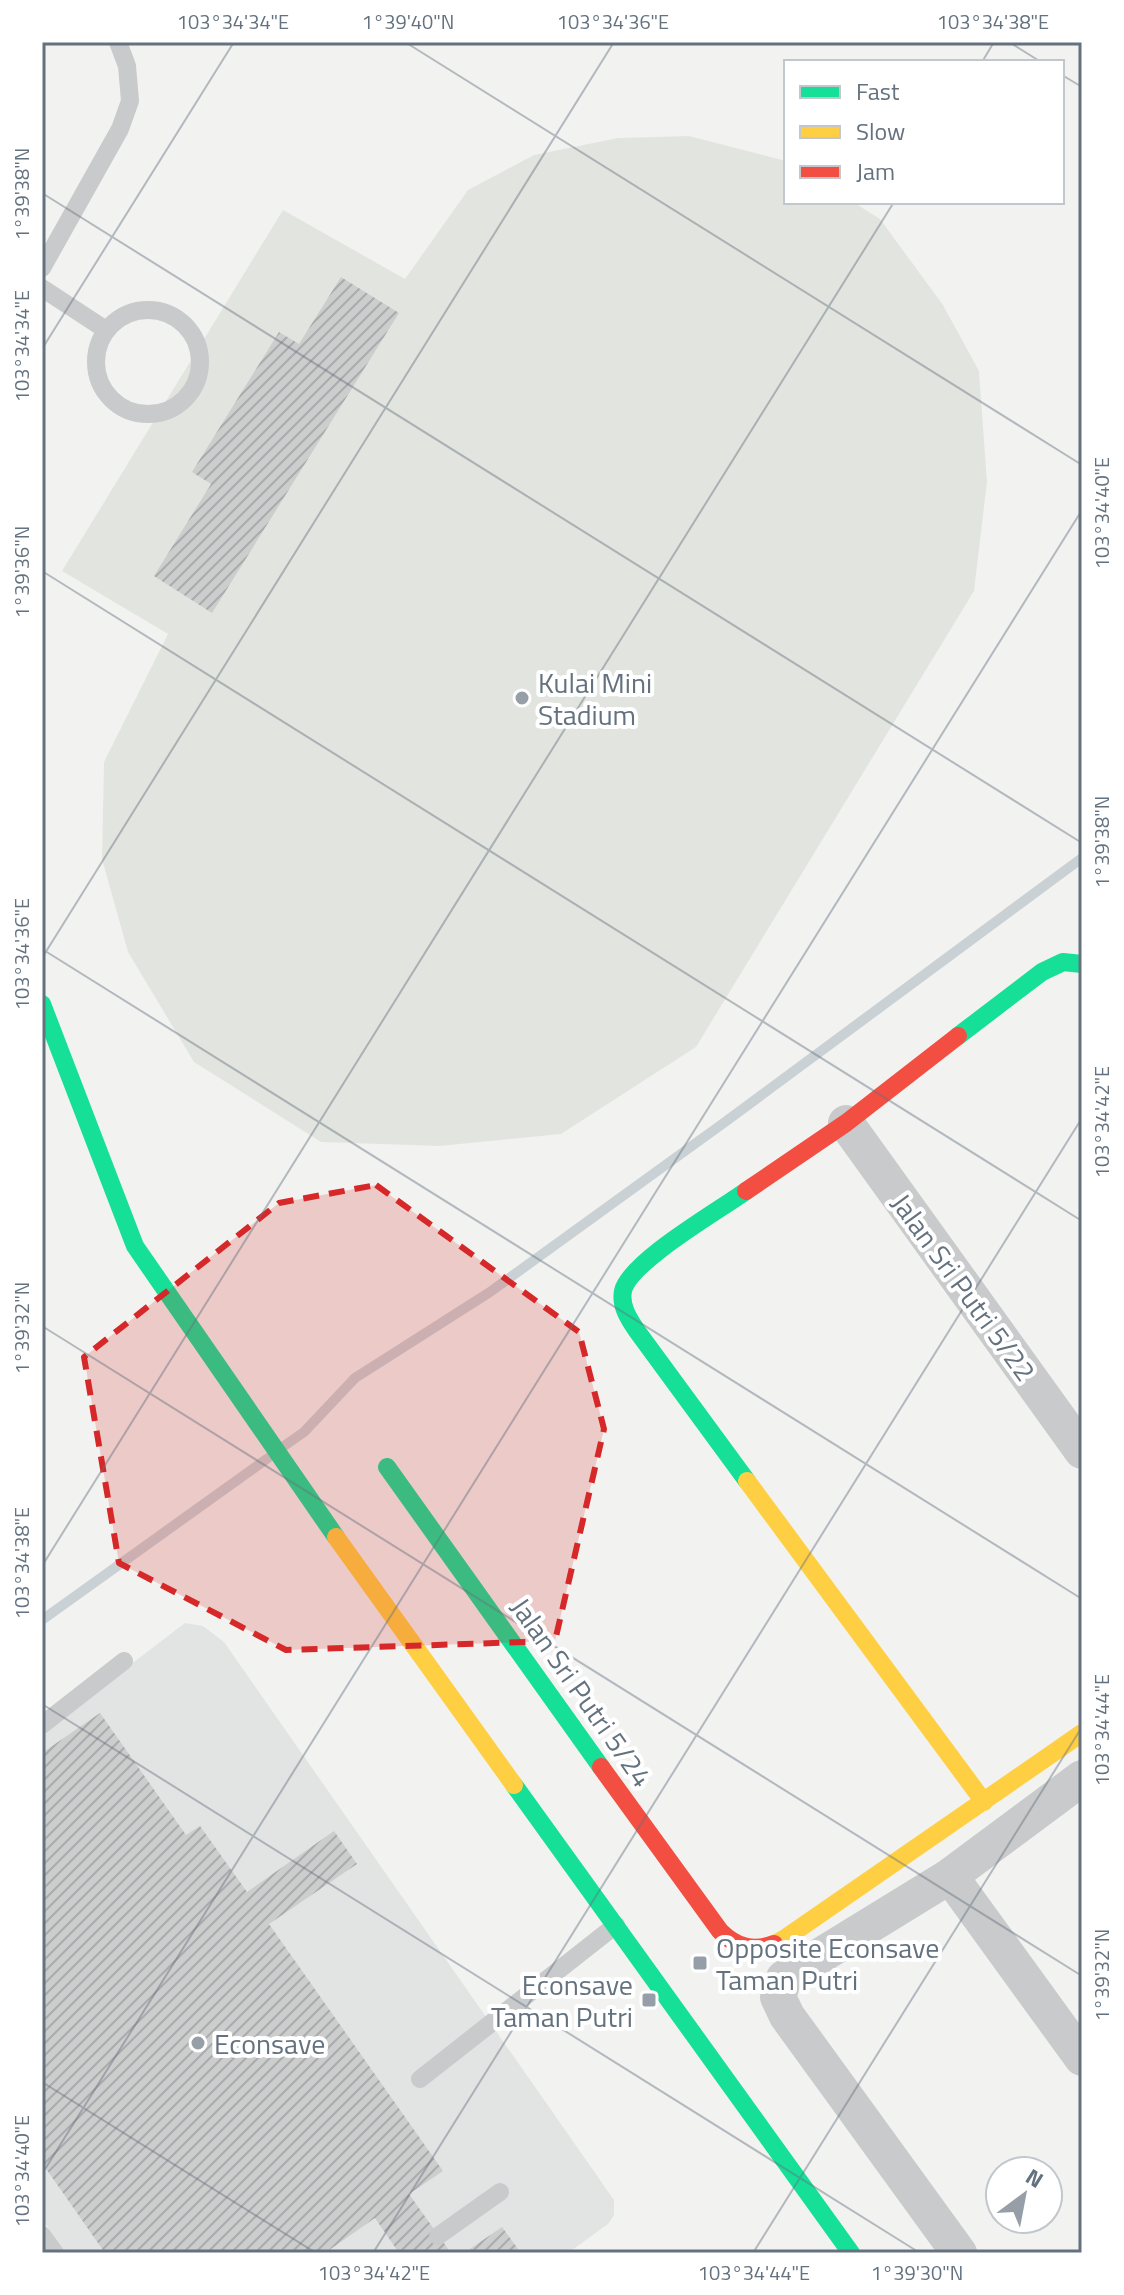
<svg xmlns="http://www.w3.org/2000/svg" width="1124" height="2295" viewBox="0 0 1124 2295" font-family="'Titillium Web',sans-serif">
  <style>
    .built { fill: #e2e4e3 }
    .pitch { fill: #e2e5df }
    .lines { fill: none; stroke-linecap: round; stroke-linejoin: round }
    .stream { stroke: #cad1d4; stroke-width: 10 }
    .building { fill: url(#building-hatch) }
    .lane { stroke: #c8cacb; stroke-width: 18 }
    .street { stroke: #c8cacb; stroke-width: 36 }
    .fast { stroke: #16e098; stroke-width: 18 }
    .slow { stroke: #ffcf43; stroke-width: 18 }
    .jam { stroke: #f24e42; stroke-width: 18 }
    .marked { fill: #d62828; fill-opacity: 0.2; stroke: #d62828; stroke-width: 6; stroke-dasharray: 16 10; stroke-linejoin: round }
    .ticks { fill: none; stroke: #64727f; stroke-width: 2; stroke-opacity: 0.45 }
    .poi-dot { fill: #969fa7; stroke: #fff; stroke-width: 3 }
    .labels { text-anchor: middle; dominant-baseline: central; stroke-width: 8; stroke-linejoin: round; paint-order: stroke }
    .poi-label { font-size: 28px; fill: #64727f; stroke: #fff; text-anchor: start }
    .street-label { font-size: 28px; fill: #64727f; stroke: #fff }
    .neatline { fill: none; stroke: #64727f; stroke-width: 3 }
    .ticks-label { font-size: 20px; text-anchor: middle; fill: #64727f }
  </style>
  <defs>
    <pattern id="building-hatch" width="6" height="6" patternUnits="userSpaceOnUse" patternTransform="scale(2)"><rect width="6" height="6" fill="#cccdcd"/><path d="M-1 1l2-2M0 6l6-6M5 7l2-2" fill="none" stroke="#a9abac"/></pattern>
  </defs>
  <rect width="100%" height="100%" fill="#f2f3f1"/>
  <path class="built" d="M185,1623L203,1626L224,1642L614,2200V2215L608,2224L568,2253H65L42,2219V1732Z"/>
  <path class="pitch" d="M689,136L786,161V202H853L880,219L943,305L979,371L987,482L974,591L696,1047L561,1134L440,1146L321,1142L194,1062L128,952L102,859L104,762L168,634L62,571L283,210L405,279L468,190L534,155L618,138Z"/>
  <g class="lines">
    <path class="stream" d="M284,1446L304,1432L355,1378L490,1292L725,1122L1082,858
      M42,1620L268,1458"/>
  </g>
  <path class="building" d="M341,277L399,313L212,613L154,576L211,484L192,472L279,332L299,344Z
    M100,1713L186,1835L200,1826L247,1892L334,1831L357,1864L269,1924L443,2171L409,2194L451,2253H399L375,2218L325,2253H105L42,2163V1753Z
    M502,2227L521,2253H464Z"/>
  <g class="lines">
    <path class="lane" d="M42,268L120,129L130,101L127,66L118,42
      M42,288L106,330
      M96 362a52 52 0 1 1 104 0a52 52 0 1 1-104 0Z
      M42,1725L124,1661
      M420,2079L616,1925
      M42,2235L55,2253
      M438,2236L500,2192"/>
    <path class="street" d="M846,1123L1082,1451
      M950,1876L1082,2058
      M959,2253L787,2016L778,1997L784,1978L950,1876L1082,1778"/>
    <path class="fast" d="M42,1004L135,1246L336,1537
      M958,1036L1042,972L1063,962L1082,964
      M746,1191C720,1210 629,1262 623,1291C620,1306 629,1319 637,1331L747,1481
      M387,1467L601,1767
      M514,1785L851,2253"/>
    <path class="slow" d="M747,1481L984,1802
      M336,1537L514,1785
      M774,1944L784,1939L1082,1733"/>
    <path class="jam" d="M746,1191L846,1123L958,1036
      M601,1767L720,1931C736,1947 753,1952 774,1944"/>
  </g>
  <path class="marked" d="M376,1185L579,1332L604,1429L555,1641L286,1650L119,1563L84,1357L279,1203Z"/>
  <path class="ticks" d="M405,42L1082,465M1009,42L1041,62M982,62L994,42M1062,75L1082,87M42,193L1082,843M42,349L234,42M42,571L1082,1221M42,949L1082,1599M42,958L614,42M42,1326L1082,1976M42,1566L894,202M42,1704L920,2253M42,2082L316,2253M42,2174L1082,510M373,2253L1082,1118M753,2253L1082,1727"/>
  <g class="poi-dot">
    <circle cx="522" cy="698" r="8"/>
    <rect x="692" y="1955" width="16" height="16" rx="4"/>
    <rect x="641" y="1992" width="16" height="16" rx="4"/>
    <circle cx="198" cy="2043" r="8"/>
  </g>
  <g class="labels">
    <g class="poi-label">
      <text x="538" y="682">Kulai Mini<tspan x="538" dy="32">Stadium</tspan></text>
      <text x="716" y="1947">Opposite Econsave<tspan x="716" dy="32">Taman Putri</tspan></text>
      <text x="633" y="1984" text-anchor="end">Econsave<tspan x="633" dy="32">Taman Putri</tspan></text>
      <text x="214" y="2043">Econsave</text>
    </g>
    <g class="street-label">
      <text transform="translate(964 1287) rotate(54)">Jalan Sri Putri 5/22</text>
      <text transform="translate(582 1692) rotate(55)">Jalan Sri Putri 5/24</text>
    </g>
  </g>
  <rect width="1124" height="2295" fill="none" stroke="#ffffff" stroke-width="88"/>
  <rect x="784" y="60" width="280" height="144" fill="#ffffff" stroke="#c1c7cc" stroke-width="2"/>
  <rect x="800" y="86" width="40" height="12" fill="#16e098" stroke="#c1c7cc" stroke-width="2"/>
  <text x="856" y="100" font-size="24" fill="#64727f">Fast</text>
  <rect x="800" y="126" width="40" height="12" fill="#ffcf43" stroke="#c1c7cc" stroke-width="2"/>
  <text x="856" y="140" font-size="24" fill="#64727f">Slow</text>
  <rect x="800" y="166" width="40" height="12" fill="#f24e42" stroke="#c1c7cc" stroke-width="2"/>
  <text x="856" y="180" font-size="24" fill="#64727f">Jam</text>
  <g transform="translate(1024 2195) rotate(32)"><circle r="38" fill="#ffffff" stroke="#c1c7cc" stroke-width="2"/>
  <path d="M0-6L14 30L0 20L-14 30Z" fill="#969fa7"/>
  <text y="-12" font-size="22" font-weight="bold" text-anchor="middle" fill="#64727f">N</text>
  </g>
  <rect x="44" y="44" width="1036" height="2207" class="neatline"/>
  <g class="ticks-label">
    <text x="233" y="29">103°34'34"E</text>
    <text x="408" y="29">1°39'40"N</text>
    <text x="613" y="29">103°34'36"E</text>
    <text x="993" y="29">103°34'38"E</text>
    <text transform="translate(22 194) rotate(-90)" y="7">1°39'38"N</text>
    <text transform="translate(22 346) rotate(-90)" y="7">103°34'34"E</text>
    <text transform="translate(1102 513) rotate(-90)" y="7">103°34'40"E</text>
    <text transform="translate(22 572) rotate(-90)" y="7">1°39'36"N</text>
    <text transform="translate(1102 842) rotate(-90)" y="7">1°39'38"N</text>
    <text transform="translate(22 954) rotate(-90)" y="7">103°34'36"E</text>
    <text transform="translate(1102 1122) rotate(-90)" y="7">103°34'42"E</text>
    <text transform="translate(22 1328) rotate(-90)" y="7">1°39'32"N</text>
    <text transform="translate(22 1563) rotate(-90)" y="7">103°34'38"E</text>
    <text transform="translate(1102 1730) rotate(-90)" y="7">103°34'44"E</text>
    <text transform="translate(1102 1975) rotate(-90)" y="7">1°39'32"N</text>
    <text transform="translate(22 2171) rotate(-90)" y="7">103°34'40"E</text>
    <text x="374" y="2280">103°34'42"E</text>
    <text x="754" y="2280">103°34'44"E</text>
    <text x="917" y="2280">1°39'30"N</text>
  </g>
</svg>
